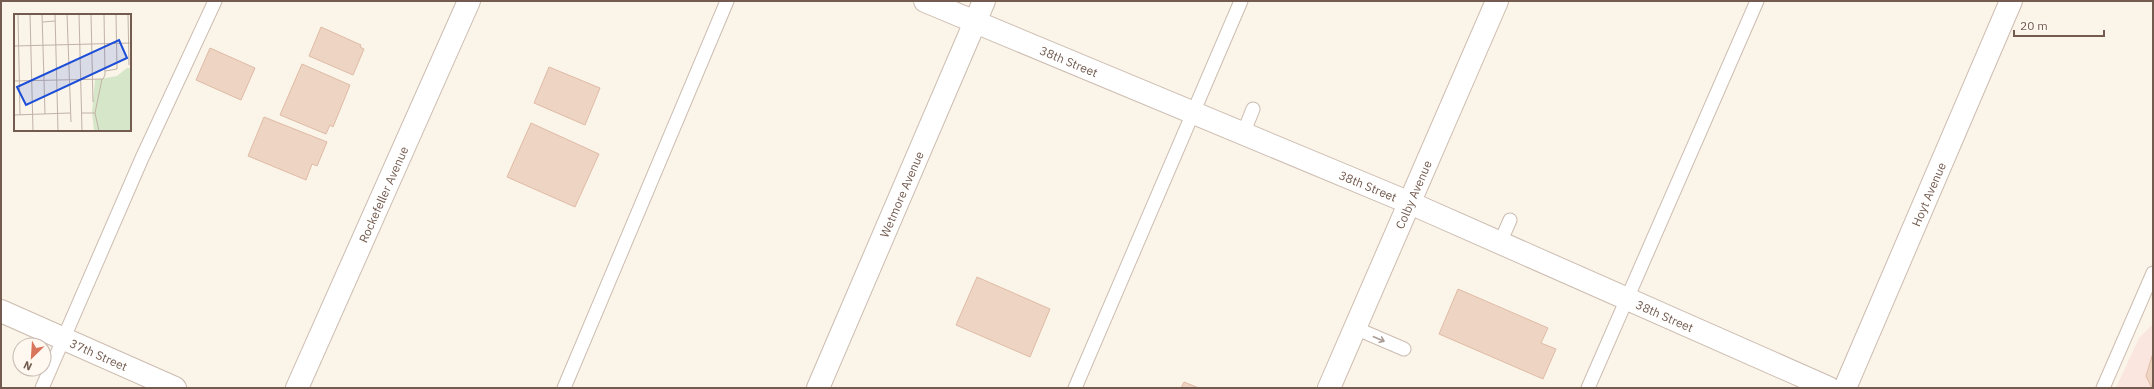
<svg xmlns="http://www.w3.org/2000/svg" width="2154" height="389" viewBox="0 0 2154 389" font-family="'IBM Plex Sans',sans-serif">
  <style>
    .commercial { fill: #fae6de }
    .building { fill: #eed4c3; stroke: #dfbba5 }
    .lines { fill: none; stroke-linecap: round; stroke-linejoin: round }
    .service-casing { stroke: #ccbcb0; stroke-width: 15 }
    .minor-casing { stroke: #ccbcb0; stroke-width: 24 }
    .tertiary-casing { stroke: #ccbcb0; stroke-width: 24 }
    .secondary-casing { stroke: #cebcae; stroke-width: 24 }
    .service { stroke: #fff; stroke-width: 13 }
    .minor { stroke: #fff; stroke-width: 22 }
    .tertiary { stroke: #fff; stroke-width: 22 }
    .secondary { stroke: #fff; stroke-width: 22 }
    .oneway { stroke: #ab9d95 }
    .labels { text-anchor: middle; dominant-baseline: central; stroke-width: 3; stroke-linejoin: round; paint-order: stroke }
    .street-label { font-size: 12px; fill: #735b4f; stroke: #fef8f0 }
    .inset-road { fill: none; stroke: #c1b2a6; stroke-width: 1 }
    .view { fill: #1d4ed8; fill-opacity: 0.15; stroke: #1d4ed8; stroke-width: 2 }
    .inset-edge { fill: none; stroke: #735b4f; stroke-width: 2 }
  </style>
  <rect width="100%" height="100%" fill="#fbf4e9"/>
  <path class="commercial" d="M2153,324V388H2116L2139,338Z"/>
  <path class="building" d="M321,27L361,45L360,47L364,49L353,75L309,56Z
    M210,48L255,68L241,100L196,80Z
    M302,64L350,85L333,127L330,125L326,134L280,115Z
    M549,67L600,88L585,125L534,103Z
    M264,117L327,142L317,166L312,164L306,180L248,156Z
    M531,123L599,154L575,207L507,177Z
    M977,277L1050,309L1030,357L956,325Z
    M1458,289L1548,328L1541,343L1556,349L1543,379L1439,334Z
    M2153,353V388H2152L2146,376Z
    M1184,382L1199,388H1181Z"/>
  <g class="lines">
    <g class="service-casing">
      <path id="service" d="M1243,134L1253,109
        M1500,243L1510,220
        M1355,328L1404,349
        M42,388L142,158L215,1
        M564,388L727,1
        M1075,388L1241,1
        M1588,388L1757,1
        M2103,388L2153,273"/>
    </g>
    <g class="minor-casing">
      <g id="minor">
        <path id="s1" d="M925,1L1410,203L1829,388"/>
        <path id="s2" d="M297,388L469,1"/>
      </g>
    </g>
    <g class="tertiary-casing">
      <g id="tertiary">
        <path id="s3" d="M1,311L175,388"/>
        <path id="s4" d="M818,388L984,1"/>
        <path id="s5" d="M1845,388L2011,1"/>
      </g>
    </g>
    <g class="secondary-casing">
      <g id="secondary">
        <path id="s6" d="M1329,388L1497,1"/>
      </g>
    </g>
    <use href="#service" class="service"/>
    <use href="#minor" class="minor"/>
    <use href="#tertiary" class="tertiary"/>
    <use href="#secondary" class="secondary"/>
  </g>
  <defs><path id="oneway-shaft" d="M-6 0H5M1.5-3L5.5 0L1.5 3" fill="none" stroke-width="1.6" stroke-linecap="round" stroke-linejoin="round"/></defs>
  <use class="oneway" href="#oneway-shaft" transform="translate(1379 339) rotate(23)"/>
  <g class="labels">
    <g class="street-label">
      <text stroke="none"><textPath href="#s1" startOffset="156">38th Street</textPath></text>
      <text stroke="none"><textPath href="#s1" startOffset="480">38th Street</textPath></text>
      <text stroke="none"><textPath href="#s2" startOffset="212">Rockefeller Avenue</textPath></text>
      <text stroke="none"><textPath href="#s4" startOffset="211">Wetmore Avenue</textPath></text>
      <text stroke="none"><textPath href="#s5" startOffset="211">Hoyt Avenue</textPath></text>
      <text stroke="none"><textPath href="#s6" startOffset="211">Colby Avenue</textPath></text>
      <text stroke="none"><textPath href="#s1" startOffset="804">38th Street</textPath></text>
      <text stroke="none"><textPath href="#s3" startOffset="107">37th Street</textPath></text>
    </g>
  </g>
  <g transform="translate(14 14)">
    <rect width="117" height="117" fill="#fbf4e9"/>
    <path d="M113,54H117V117H80L78,98L81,66L103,62Z" fill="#d6e7c9"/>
    <path class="inset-road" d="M4,0L6,101M16,0L19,117M28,0L31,100M41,0L44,117M53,0L57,108M65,0L68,117M77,0L79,88M114,0L115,51M29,8L41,7M0,32L117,29M91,57L103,55L102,0M0,67L89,65L91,61L90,0M68,99H81M0,101L56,99M85,117L81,99L88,65"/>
    <path class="view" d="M105,26L113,44L12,91L3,73Z"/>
    <rect width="117" height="117" class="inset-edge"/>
  </g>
  <rect width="2154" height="389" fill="none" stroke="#735b4f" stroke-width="4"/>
  <g transform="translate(32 357) rotate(205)"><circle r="19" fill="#fef8f0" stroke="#c6b9b0"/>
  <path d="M0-3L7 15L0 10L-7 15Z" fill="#d9755a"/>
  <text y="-6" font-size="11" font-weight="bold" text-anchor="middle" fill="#735b4f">N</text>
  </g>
  <path d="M2014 30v6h90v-6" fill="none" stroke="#735b4f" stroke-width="2"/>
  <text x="2020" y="30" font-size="12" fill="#735b4f" stroke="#fef8f0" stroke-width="3" paint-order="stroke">20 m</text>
</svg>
